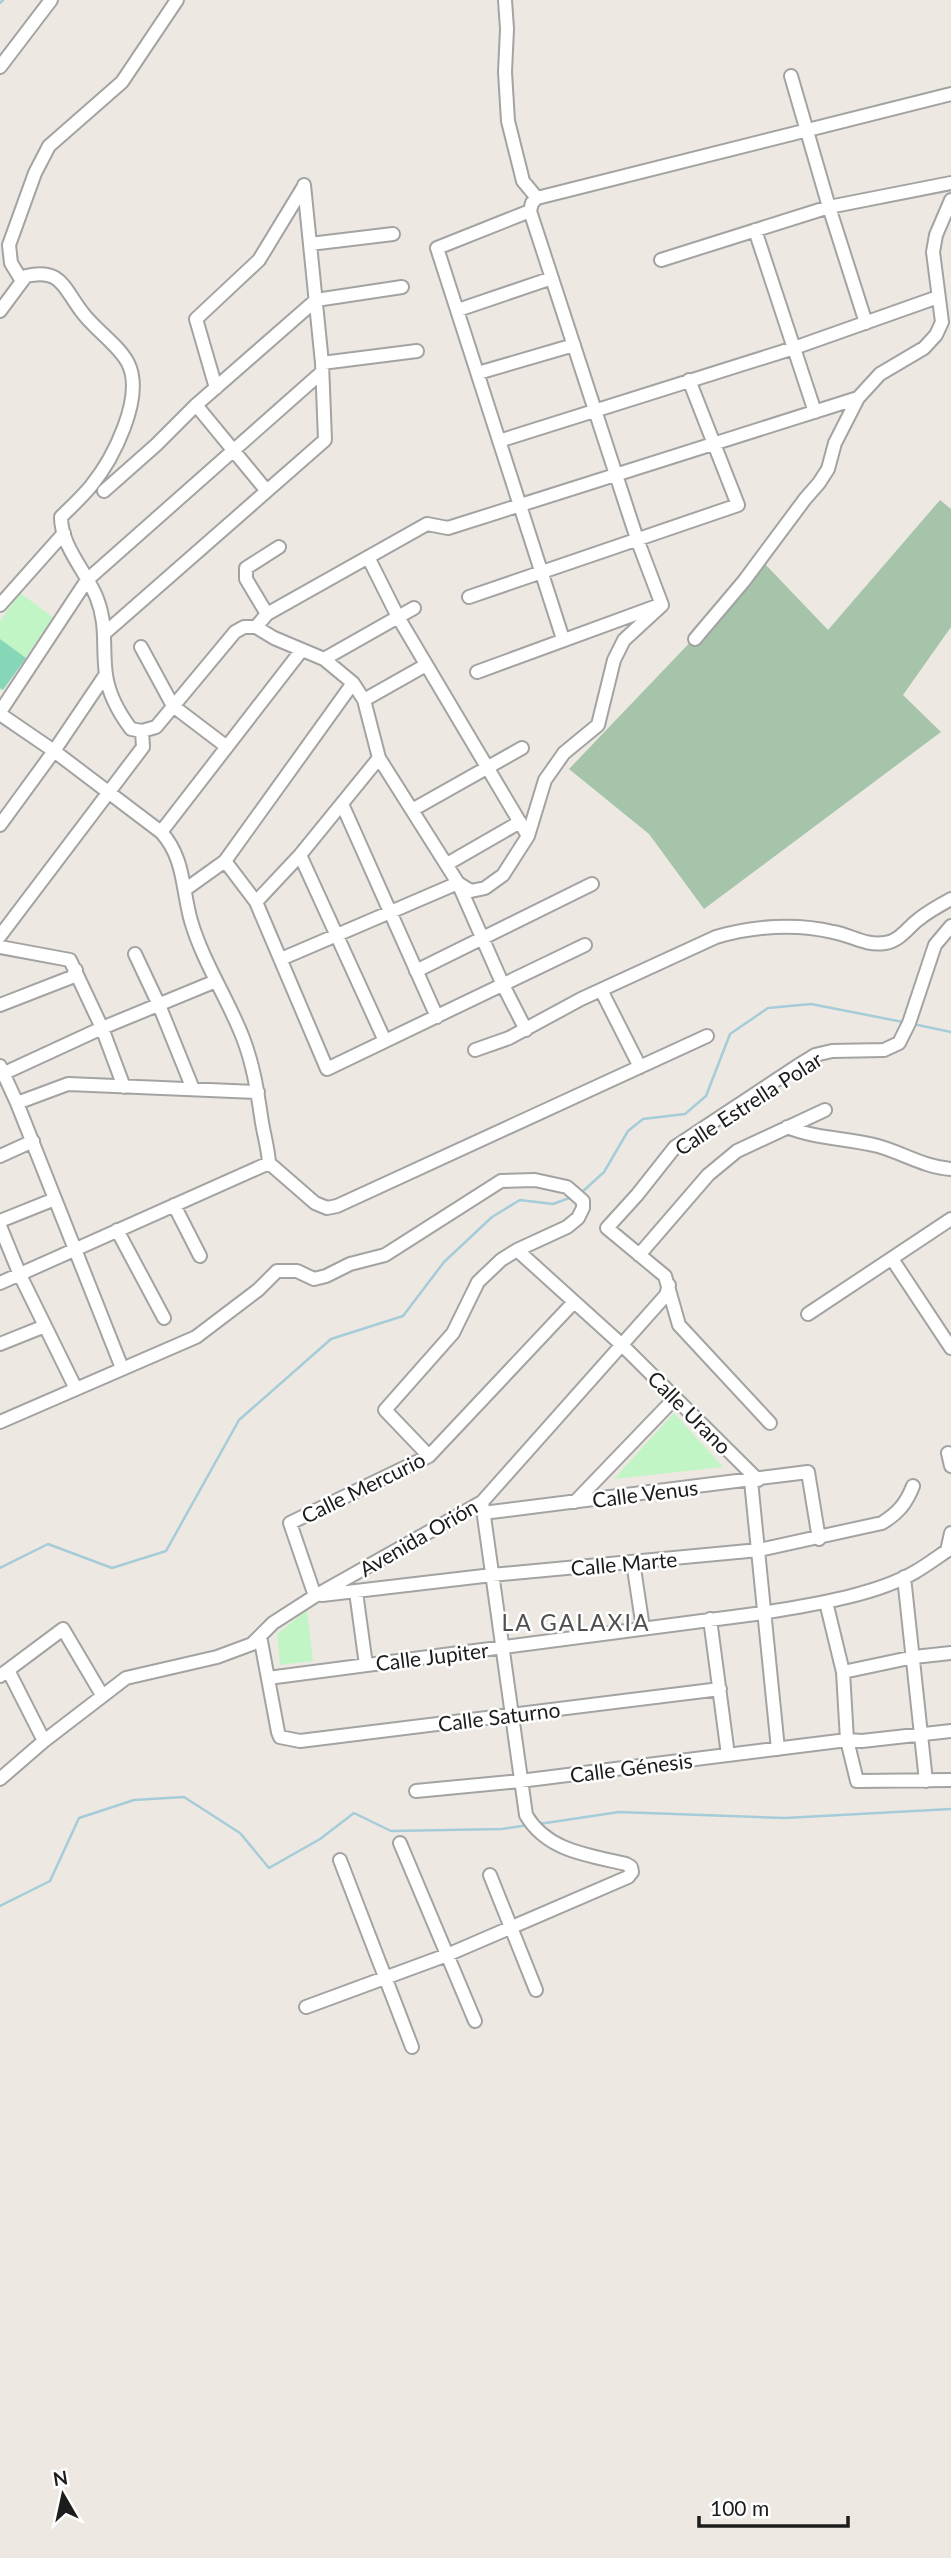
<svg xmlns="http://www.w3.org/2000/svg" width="951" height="2558" viewBox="0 0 951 2558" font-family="Lato,sans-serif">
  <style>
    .cemetery { fill: #a5c4aa }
    .park { fill: #c1f5c5 }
    .pitch { fill: #85d7b7 }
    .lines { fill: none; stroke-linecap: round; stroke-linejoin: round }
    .stream { stroke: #a5ccd8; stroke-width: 2.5 }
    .minor-casing { stroke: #a3a3a3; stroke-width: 16 }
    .minor { stroke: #fff; stroke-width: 12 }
    .labels { text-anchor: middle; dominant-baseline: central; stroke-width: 5; stroke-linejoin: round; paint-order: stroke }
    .street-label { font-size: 21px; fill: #1c1c1c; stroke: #fff }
    .neighbourhood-label { font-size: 23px; letter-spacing: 2px; fill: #4f4f4f; stroke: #fff }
  </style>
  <rect width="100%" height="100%" fill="#ede9e2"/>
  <path class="cemetery" d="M940,500L951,509V627L903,695L941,732L704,909L649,834L569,769L765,564L828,630Z"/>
  <path class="park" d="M20,593L54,618L0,692V621Z
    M674,1413L723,1467L614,1479Z
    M307,1610L313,1661L280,1665L277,1634Z"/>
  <path class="pitch" d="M0,639L26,658L3,690L0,688Z"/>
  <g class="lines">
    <path class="stream" d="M0,3L3,0
      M913,1024L951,1032
      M581,1193L604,1172L628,1131L643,1119L685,1114L706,1096L730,1034L768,1008L811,1004L903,1022
      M0,1568L48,1544L112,1568L166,1551L239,1420L331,1339L403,1316L444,1262L492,1217L520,1200L553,1204L572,1197
      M539,1824L619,1812L785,1818L951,1809
      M0,1906L50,1881L79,1818L134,1800L184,1797L240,1833L269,1868L320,1839L354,1813L391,1831L502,1829L529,1825"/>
    <g class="minor-casing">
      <path id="minor" d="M505,0L507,29L505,72L508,121L523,181L537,198
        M0,67L51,0
        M791,76L829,207L866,323
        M530,211L637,539L662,605
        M755,230L815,412
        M310,244L393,234
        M661,260L829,207L951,183
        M22,281L11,263L9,245L35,173L49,146L122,82L177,0
        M458,310L552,278
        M0,311L26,276C61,268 63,287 82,312C95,330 118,344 128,363C145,397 113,459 91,486C82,497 71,507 61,517C61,546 85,570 96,596C108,625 102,646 106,675C109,696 119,713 131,729L142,731L156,727L235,632L244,627H256L274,638L324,659L353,683L364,700L379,758L458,883L471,891L485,888L503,875L528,836L545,780L564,753L598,725L614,660L624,640L662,605
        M322,363L417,351
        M478,373L574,345
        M216,388L196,319L259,260L304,186
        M196,405L266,490
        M499,441L794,348L938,297
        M104,491L156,445L196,405L316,300L402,287
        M368,557L398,617L528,836
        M469,597L738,505L689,380
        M0,605L64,533
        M267,614L246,579V568L279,547
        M256,627L267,614L427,524L448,528L858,398
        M106,632L325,440L322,363L304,185
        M563,639L437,248L530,211L532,203L537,198L951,94
        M695,639L744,581L805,499L819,483L828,469L835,443L858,398L880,374L924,348L936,335L942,322L933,252L936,235L951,200
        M141,647L173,706L227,747
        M324,659L414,608
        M477,672L657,606
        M364,700L426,665
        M0,712L87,580L322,372
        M0,714L54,751L161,832C185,858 182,890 191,921C203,962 228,999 243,1038C253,1064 257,1089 261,1116C263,1132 268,1147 269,1163L315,1203L327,1208L337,1206L707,1036
        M342,804L437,1017
        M412,810L522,748
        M0,825L54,751L106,674
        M161,832L301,651
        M300,855L385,1041
        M225,861L256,902L327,1069L585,945
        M447,864L520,822
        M186,889L225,861L353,683
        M256,902L300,855L379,758
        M0,936L143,747L142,731
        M0,947L70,960L102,1028L124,1087
        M135,954L159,1005L193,1089
        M281,959L458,883L503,985L526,1030
        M416,971L592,884
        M601,990L640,1067
        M0,1005L72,977L76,970
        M475,1050L509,1038L581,999L716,937C753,926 796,923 833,932C851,935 865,946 885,943C900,941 908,927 919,919C929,911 940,905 951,899
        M0,1066L17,1103L122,1368
        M0,1075L102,1028L216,981
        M17,1103L68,1084L258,1092
        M787,1127C817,1139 847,1138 878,1146C903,1153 924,1167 951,1169
        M0,1156L33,1141
        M174,1205L200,1256
        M0,1221L55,1199
        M0,1226L20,1275L76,1389
        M117,1230L164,1318
        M517,1250L622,1345L758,1480
        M639,1255L708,1175L737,1151L825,1110
        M892,1259L951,1348
        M0,1283L269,1163
        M808,1314L951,1219
        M0,1344L45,1326
        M0,1422L196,1337L258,1290L277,1271H297L314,1279L326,1276L350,1264L385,1255L501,1181L535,1180L567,1187L583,1201V1208L578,1218L567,1227L517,1250L501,1260L478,1282L453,1333L385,1410L429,1456
        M770,1423L679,1325L665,1276L607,1228L637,1195L675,1147L802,1063L815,1055L832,1051L884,1050L899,1043L909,1023L935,945L951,926
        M948,1453L951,1466
        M751,1481L778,1749
        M575,1502L675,1398
        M483,1513L808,1472L819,1539
        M947,1551L951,1533
        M633,1562L643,1628
        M904,1577L926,1781
        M356,1592L366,1665
        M322,1595L492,1575L759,1550L882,1523C898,1513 906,1504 913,1486
        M315,1596L290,1523L429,1456L574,1302
        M826,1602L843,1672L847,1740L857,1781L951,1780
        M710,1619L728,1755
        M260,1636L278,1732L280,1737L300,1741L720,1689
        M8,1670L44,1741
        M843,1672L914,1657L951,1653
        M0,1676L63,1629L102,1695
        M268,1678L763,1613C809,1605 874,1596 915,1572C927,1565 939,1556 951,1548
        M0,1779L44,1741L126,1678L217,1657L252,1644L273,1623L315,1596L482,1502L666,1295L669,1285
        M416,1791L520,1781L847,1740L862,1741L951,1731
        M400,1843L475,2021
        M340,1860L412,2047
        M490,1875L536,1990
        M306,2007L447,1955L628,1877L632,1872L631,1867L626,1864C588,1855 547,1851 526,1815L482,1502"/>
    </g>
    <use href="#minor" class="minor"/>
  </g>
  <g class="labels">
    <g class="street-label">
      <text transform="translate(748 1103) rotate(-33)">Calle Estrella Polar</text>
      <text transform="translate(690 1412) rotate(45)">Calle Urano</text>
      <text transform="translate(363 1487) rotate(-26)">Calle Mercurio</text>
      <text transform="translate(645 1493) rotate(-7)">Calle Venus</text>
      <text transform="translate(418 1537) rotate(-30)">Avenida Orión</text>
      <text transform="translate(624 1563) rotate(-5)">Calle Marte</text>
      <text transform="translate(432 1656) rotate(-7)">Calle Jupiter</text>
      <text transform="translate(499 1716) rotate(-7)">Calle Saturno</text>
      <text transform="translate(631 1767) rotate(-7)">Calle Génesis</text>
    </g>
    <g class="neighbourhood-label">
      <text x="576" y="1622">LA GALAXIA</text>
    </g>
  </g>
  <g transform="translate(63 2495) rotate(351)" stroke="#ffffff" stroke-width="5" paint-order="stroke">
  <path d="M0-5L12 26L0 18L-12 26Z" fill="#1c1c1c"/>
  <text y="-10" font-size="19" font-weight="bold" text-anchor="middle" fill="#1c1c1c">N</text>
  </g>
  <path d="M699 2516v10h149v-10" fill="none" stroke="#1c1c1c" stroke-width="3.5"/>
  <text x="710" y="2516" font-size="21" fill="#1c1c1c" stroke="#ffffff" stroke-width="5" paint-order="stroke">100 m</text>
</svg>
